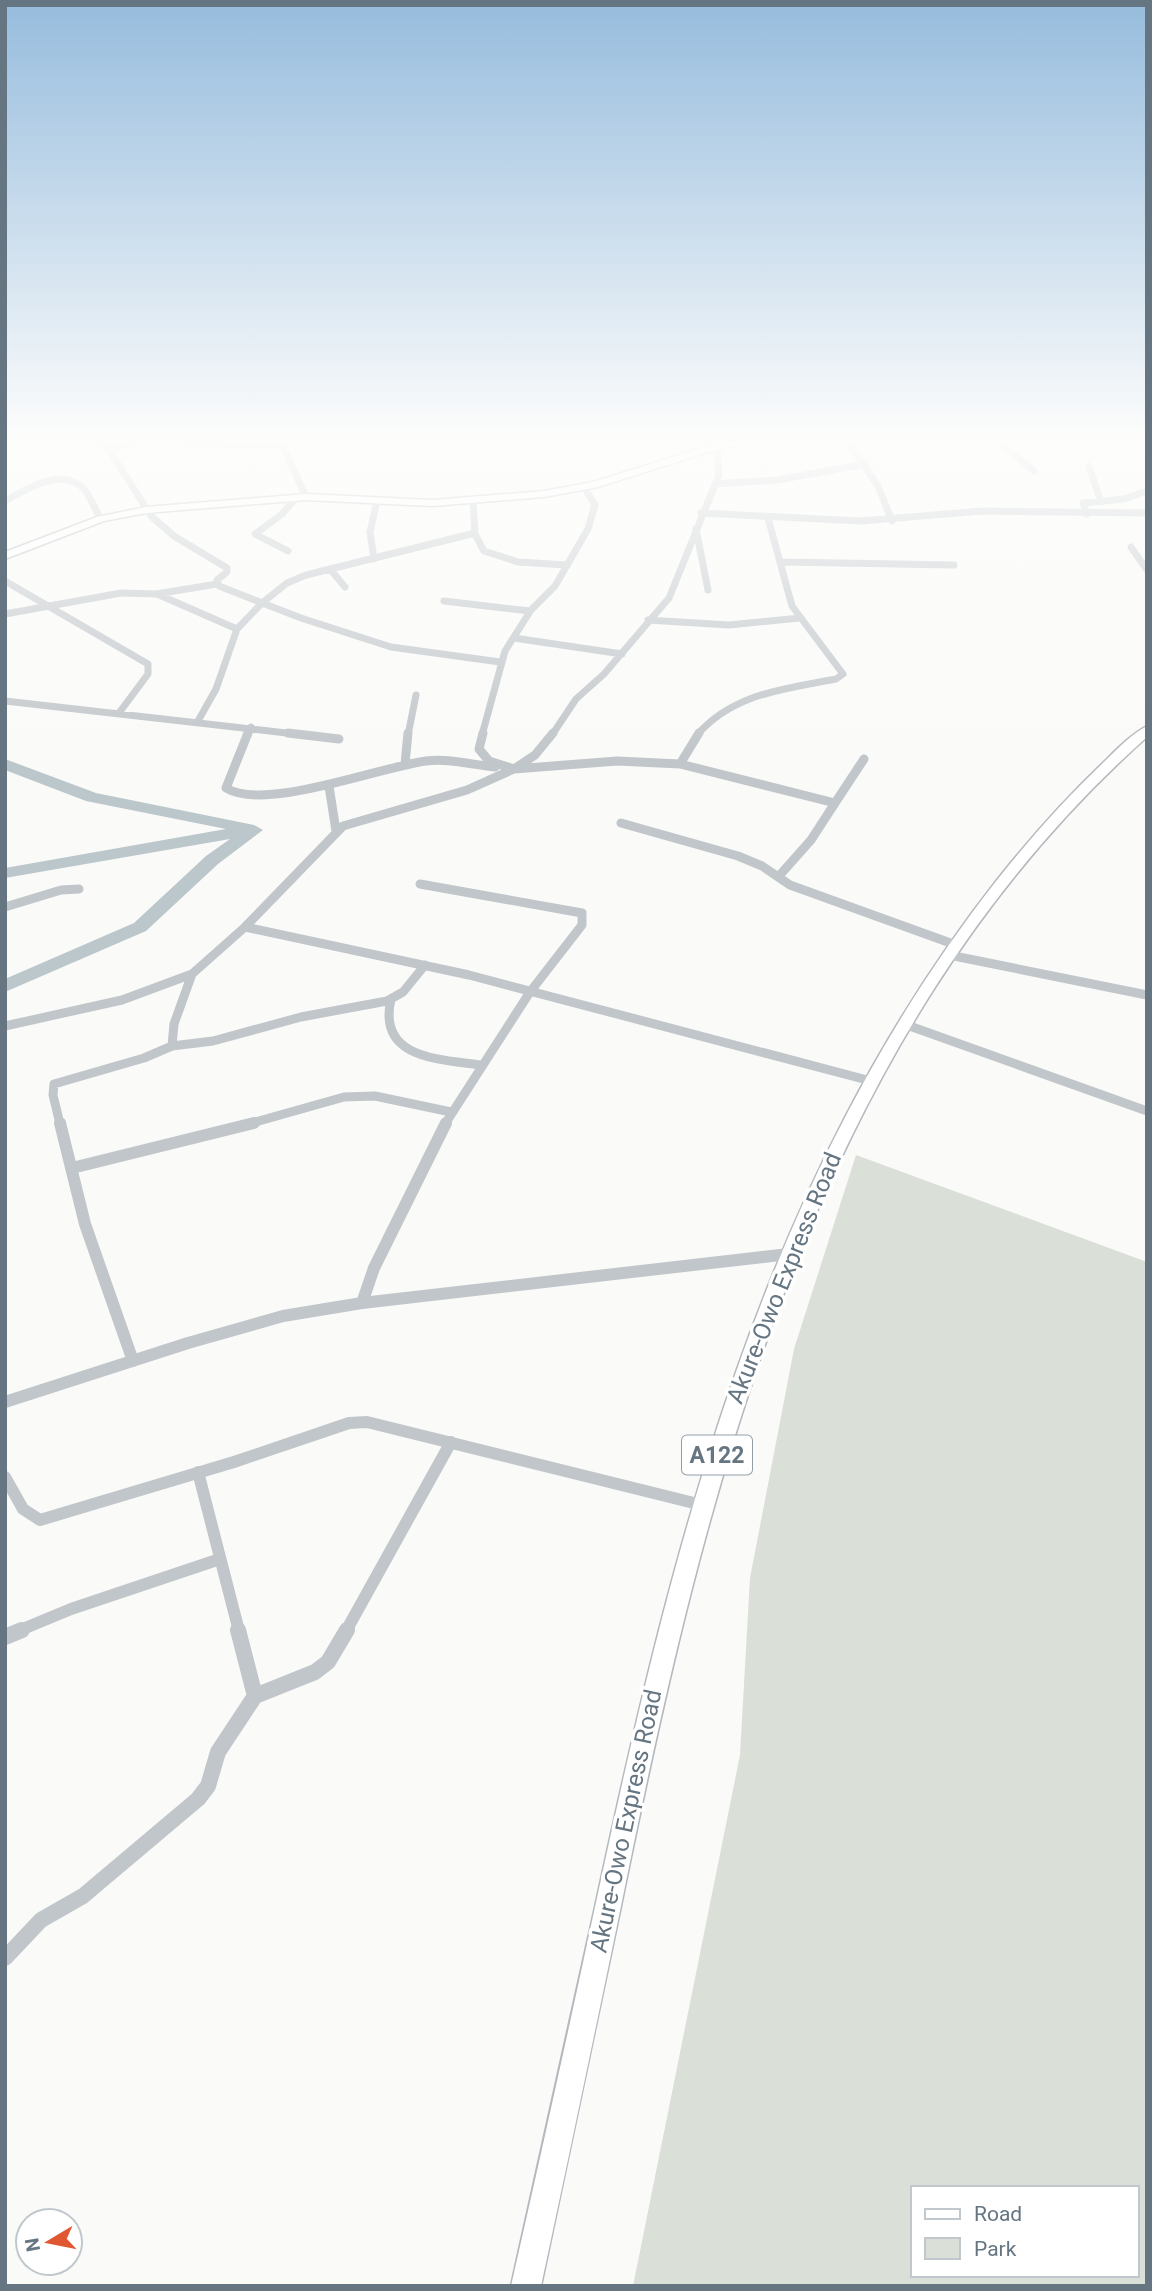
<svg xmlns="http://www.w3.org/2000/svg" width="1152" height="2291" viewBox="0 0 1152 2291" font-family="Roboto,sans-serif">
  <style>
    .green { fill: #dadfd7; fill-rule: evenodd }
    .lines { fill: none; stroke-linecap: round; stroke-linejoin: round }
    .river { fill: #bcc7cc; fill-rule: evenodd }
    .secondary-casing { stroke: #b3babe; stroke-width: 3 }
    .trunk-casing { stroke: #b4b9bd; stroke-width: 3 }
    .minor-far3 { stroke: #c1c6ca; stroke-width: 7 }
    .minor-far2 { stroke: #c1c6ca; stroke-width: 9 }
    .minor-far1 { stroke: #c1c6ca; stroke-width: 12 }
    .minor { stroke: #c1c6ca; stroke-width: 16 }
    .secondary { fill: #fff; fill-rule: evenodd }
    .trunk { fill: #fff; fill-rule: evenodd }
    .labels { text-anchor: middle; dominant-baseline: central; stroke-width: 7; stroke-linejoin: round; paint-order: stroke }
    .shield { fill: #fff; stroke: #939fa8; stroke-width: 2 }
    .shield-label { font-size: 23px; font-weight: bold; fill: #657682 }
    .street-label { font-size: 24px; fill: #657682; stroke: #fff }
  </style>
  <rect width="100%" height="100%" fill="#fafaf8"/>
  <path class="green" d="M856,1155L1147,1262V2286H633L740,1755L750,1578L794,1349ZM912,2188H1136V2275H912Z"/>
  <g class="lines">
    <path class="river" d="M5,759L96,793L254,825L263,830L218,864L146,931L5,992V979L134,923L206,856L230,839L5,878V868L226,829L86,801L5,770Z"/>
    <g class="secondary-casing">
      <path id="secondary" d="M771,435H796L718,449L598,487L544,497L432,506L306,500L146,513L104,521L5,559V552L97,517L146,507L306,494L432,500L544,491L593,482L717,443Z"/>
    </g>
    <g class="trunk-casing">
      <path id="trunk" d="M1147,726V737C812,1035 705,1490 620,1911C594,2036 568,2161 541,2286H511C540,2159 568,2033 595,1907C674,1540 761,1181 997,880C1031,837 1068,796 1107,759C1119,747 1132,734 1147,726Z"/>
    </g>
    <path class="minor-far3" d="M89,435L110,451
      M144,435L110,451L151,516L174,536L227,568V572L217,580L219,586L301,618L391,647L500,662
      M278,435L306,497
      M843,435L878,486L892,521
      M992,435L1034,471
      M142,436L237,445H281
      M1089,466L1101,502
      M715,484L777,480L866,464
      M5,501C26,489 63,466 84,489C91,497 95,510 101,519
      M473,501L475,534L484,551L518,562L567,565
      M701,513L860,521L983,511L1147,513
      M1087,514L1083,503L1124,499L1147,491
      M696,529L708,590
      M1131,547L1147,570
      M288,551L255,534L282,514L296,498
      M374,559L370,532L377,501
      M781,562L954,565
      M330,569L345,587
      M5,581L148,664V674L119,713
      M157,594L237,629
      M444,601L530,611
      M5,614L121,593L156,594L217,584
      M648,620L729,625L800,618
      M514,638L622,654
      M5,701L304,735
      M198,721L216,689L237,629L262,603L287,583L306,575L475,533
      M248,735L251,727
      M408,735L416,695
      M482,735L505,651L531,610L555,586L588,529L595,505L584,487
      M552,735L576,699L604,674L669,598L719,475L717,446
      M697,735C733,693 785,689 836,679L843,674L792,606L768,518"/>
    <path class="minor-far2" d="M248,733L226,788C265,812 379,767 426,761C449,758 472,765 495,767
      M288,733L339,739
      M483,733L479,749L489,761L514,769L617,761L680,764L835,803L811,840L779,876
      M405,764L408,733
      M680,764L699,733
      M329,786L336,831
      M835,803L864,759
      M621,823L738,856L762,866L790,885L956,945
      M420,884L582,913V925L530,992L445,1124
      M5,907L61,890L79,889
      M245,927L469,975L871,1081
      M949,955L1147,995
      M391,999C377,1059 439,1059 481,1065
      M904,1024L1147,1111
      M5,1026L122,1000L192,974L245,927L343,826L467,790L514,769L535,755L553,733
      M172,1046L174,1024L192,974
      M60,1124L53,1095L54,1084L144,1058L172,1046L213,1041L301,1017L387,1001L403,992L425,965
      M248,1124L344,1097L375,1096L451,1112"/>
    <path class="minor-far1" d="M60,1123L85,1224L133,1361
      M72,1168L254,1123
      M362,1303L374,1268L446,1123
      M5,1402L188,1343L283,1316L362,1303L789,1254
      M198,1472L239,1631
      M5,1477L23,1509L40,1520L234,1462L349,1423L367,1422L702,1505
      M18,1631L71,1609L220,1559
      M346,1631L451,1442"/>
    <path class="minor" d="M238,1630L255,1696
      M5,1637L22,1630
      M5,1958L41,1920L83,1896L198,1799L208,1786L218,1752L255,1696L315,1672L328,1662L347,1630"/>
    <use href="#secondary" class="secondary"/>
    <use href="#trunk" class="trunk"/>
  </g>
  <linearGradient id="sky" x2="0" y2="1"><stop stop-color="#96bcdd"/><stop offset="0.58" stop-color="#fdfdfc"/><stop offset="1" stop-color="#fdfdfc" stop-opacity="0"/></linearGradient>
  <rect width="1152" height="756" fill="url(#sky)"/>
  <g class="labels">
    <rect class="shield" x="682" y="1435.5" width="70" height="39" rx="5"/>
    <g class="shield-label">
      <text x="717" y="1455">A122</text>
    </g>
    <g class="street-label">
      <text transform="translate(784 1278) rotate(-68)">Akure-Owo Express Road</text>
      <text transform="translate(626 1821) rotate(-78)">Akure-Owo Express Road</text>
    </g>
  </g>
  <rect width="1152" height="2291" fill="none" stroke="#657682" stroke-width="14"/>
  <rect x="911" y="2186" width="228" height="91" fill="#ffffff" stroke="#c1c8cd" stroke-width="2"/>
  <rect x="925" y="2209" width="35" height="10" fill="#ffffff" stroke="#c1c8cd" stroke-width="2"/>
  <text x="974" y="2221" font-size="21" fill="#657682">Road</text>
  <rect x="925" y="2238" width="35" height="21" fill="#dadfd7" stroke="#c1c8cd" stroke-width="2"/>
  <text x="974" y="2256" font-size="21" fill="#657682">Park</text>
  <g transform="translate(49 2242) rotate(260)"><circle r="33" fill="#ffffff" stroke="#c1c8cd" stroke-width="2"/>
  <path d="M0-5L12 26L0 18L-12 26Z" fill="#e05831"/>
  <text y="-10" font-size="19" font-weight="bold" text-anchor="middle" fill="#657682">N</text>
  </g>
</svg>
